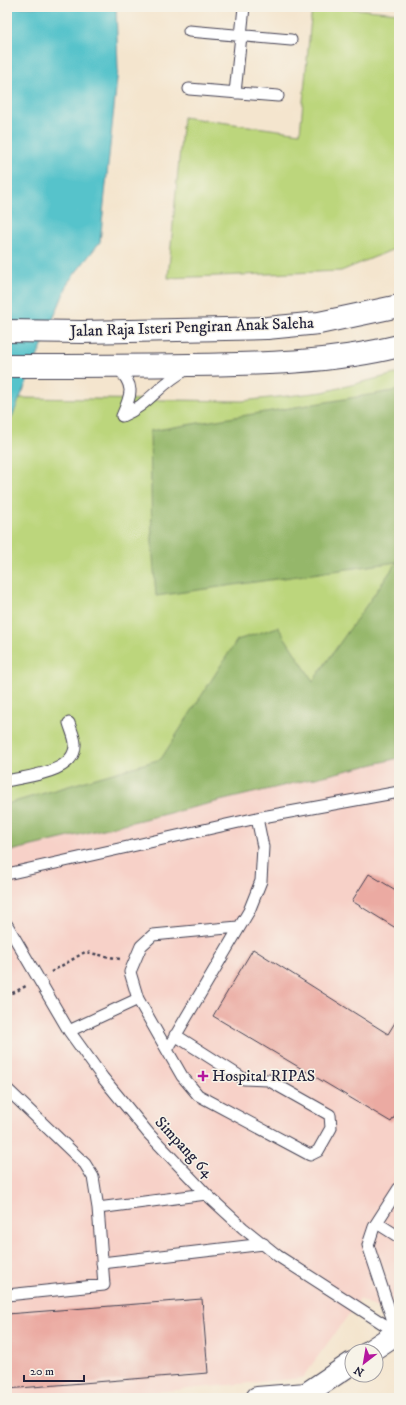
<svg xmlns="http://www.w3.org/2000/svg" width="406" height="1405" viewBox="0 0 406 1405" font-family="'IM FELL DW Pica',serif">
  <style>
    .built { fill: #f7d1c8 }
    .green { fill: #bcd67b; stroke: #6f7c5b }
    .forest { fill: #95b76b; stroke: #5c6c53 }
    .water { fill: #56c3cb; stroke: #3c7283 }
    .building { fill: #ebaaa2 }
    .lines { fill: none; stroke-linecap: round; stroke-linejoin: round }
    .lane-casing { stroke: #423f51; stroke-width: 13 }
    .street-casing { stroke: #423f51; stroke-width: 24 }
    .primary-casing { stroke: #423f51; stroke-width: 24 }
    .path { stroke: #423f51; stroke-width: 2.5; stroke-dasharray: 3 3; stroke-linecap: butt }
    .lane { stroke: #fff; stroke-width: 11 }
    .street { stroke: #fff; stroke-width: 22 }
    .primary { stroke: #fff; stroke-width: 22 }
    .poi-dot { fill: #b5179e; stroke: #f7f3e8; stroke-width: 1.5 }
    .labels { text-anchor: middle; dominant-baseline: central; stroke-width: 3; stroke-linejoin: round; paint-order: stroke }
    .street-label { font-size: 16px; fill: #22223b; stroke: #f7f3e8 }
    .poi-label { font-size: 16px; fill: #22223b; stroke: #f7f3e8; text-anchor: start }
  </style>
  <rect width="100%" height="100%" fill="#f7f3e8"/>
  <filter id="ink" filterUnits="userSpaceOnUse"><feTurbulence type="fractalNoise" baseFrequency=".025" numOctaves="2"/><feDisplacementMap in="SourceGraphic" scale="8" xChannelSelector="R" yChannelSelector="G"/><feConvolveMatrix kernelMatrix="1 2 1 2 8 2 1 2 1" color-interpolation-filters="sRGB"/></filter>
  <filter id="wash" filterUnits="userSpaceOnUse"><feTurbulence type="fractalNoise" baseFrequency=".012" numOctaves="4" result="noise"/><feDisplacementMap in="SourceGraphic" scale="16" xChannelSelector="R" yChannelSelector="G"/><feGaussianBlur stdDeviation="0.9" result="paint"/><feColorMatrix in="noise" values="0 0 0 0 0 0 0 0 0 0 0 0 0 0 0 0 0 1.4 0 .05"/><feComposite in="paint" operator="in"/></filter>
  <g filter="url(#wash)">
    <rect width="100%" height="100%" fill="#f4e5ce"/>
    <path class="built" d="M399,758V1320L360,1299L302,1378L94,1398H7V852Z"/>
    <path class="green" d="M312,7H334L399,13V247L341,271L168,278L183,117L300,133Z
      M399,373V728L7,852V429L19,398L242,401L323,392Z"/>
    <path class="forest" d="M399,390V758L7,852V804L161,759L237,640L278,627L313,681L397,562L156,596L152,544L150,431Z"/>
    <path class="water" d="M7,7H116L118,69L100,242L69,281L7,429Z"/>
    <g id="blocks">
      <path class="building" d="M369,874L399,892V930L352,901Z
        M253,949L388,1034L399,1016V1110L391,1122L213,1016Z
        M202,1299L208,1373L7,1389V1314Z"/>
    </g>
  </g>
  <g filter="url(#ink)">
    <use href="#blocks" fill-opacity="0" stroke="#423f51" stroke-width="1"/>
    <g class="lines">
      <g class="lane-casing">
        <path id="lane" d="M189,31L291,40
          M189,89L278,96
          M235,93L244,7
          M117,367C135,386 132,393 122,416
          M122,416C148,406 161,382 186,370
          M7,781C27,776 76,773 75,744C75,738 71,730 69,723
          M7,874L257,818L399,792
          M7,925L69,1031L103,1078L149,1134L206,1194L243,1228L278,1256L399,1334
          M238,927L153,935L141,946L130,972L138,999L167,1050L249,911L261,881L263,847L257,818
          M69,1031L138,999
          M167,1050L182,1076L198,1095L310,1155L318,1151L331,1128L330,1115L268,1080L244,1079L175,1035
          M7,1089L85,1164L93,1177L98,1208L104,1285L7,1295
          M98,1208L206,1194
          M377,1223L399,1237
          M102,1263L264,1244
          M397,1333L368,1245L374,1227L399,1188"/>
      </g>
      <g class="street-casing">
        <path id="street" d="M370,1351L397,1333
          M257,1398L306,1394L352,1363"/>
      </g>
      <g class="primary-casing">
        <path id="primary" d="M7,331L82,332L267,328L319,323L399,306
          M7,366C68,366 128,366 189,365C259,364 331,363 399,346"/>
      </g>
      <path class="path" d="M51,972L85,952L120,959
        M7,996L26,986"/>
      <use href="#lane" class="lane"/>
      <use href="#street" class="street"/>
      <use href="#primary" class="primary"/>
    </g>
  </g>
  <path class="poi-dot" d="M201 1070h4v4h4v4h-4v4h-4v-4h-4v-4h4z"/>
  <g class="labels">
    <g class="street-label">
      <text transform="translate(192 327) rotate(-2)">Jalan Raja Isteri Pengiran Anak Saleha</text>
      <text transform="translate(184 1147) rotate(47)">Simpang 64</text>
    </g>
    <g class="poi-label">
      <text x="212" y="1076">Hospital RIPAS</text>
    </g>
  </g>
  <rect width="406" height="1405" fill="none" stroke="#f7f3e8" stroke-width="24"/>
  <g transform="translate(364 1363) rotate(211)"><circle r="19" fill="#f7f3e8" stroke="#a29fa3"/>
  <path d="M0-3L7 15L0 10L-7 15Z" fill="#b5179e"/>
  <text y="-6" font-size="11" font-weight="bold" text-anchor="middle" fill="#22223b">N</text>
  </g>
  <path d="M24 1375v6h60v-6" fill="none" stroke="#22223b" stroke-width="2"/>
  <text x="30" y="1375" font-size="12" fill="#22223b" stroke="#f7f3e8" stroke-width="3" paint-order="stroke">20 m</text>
</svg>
